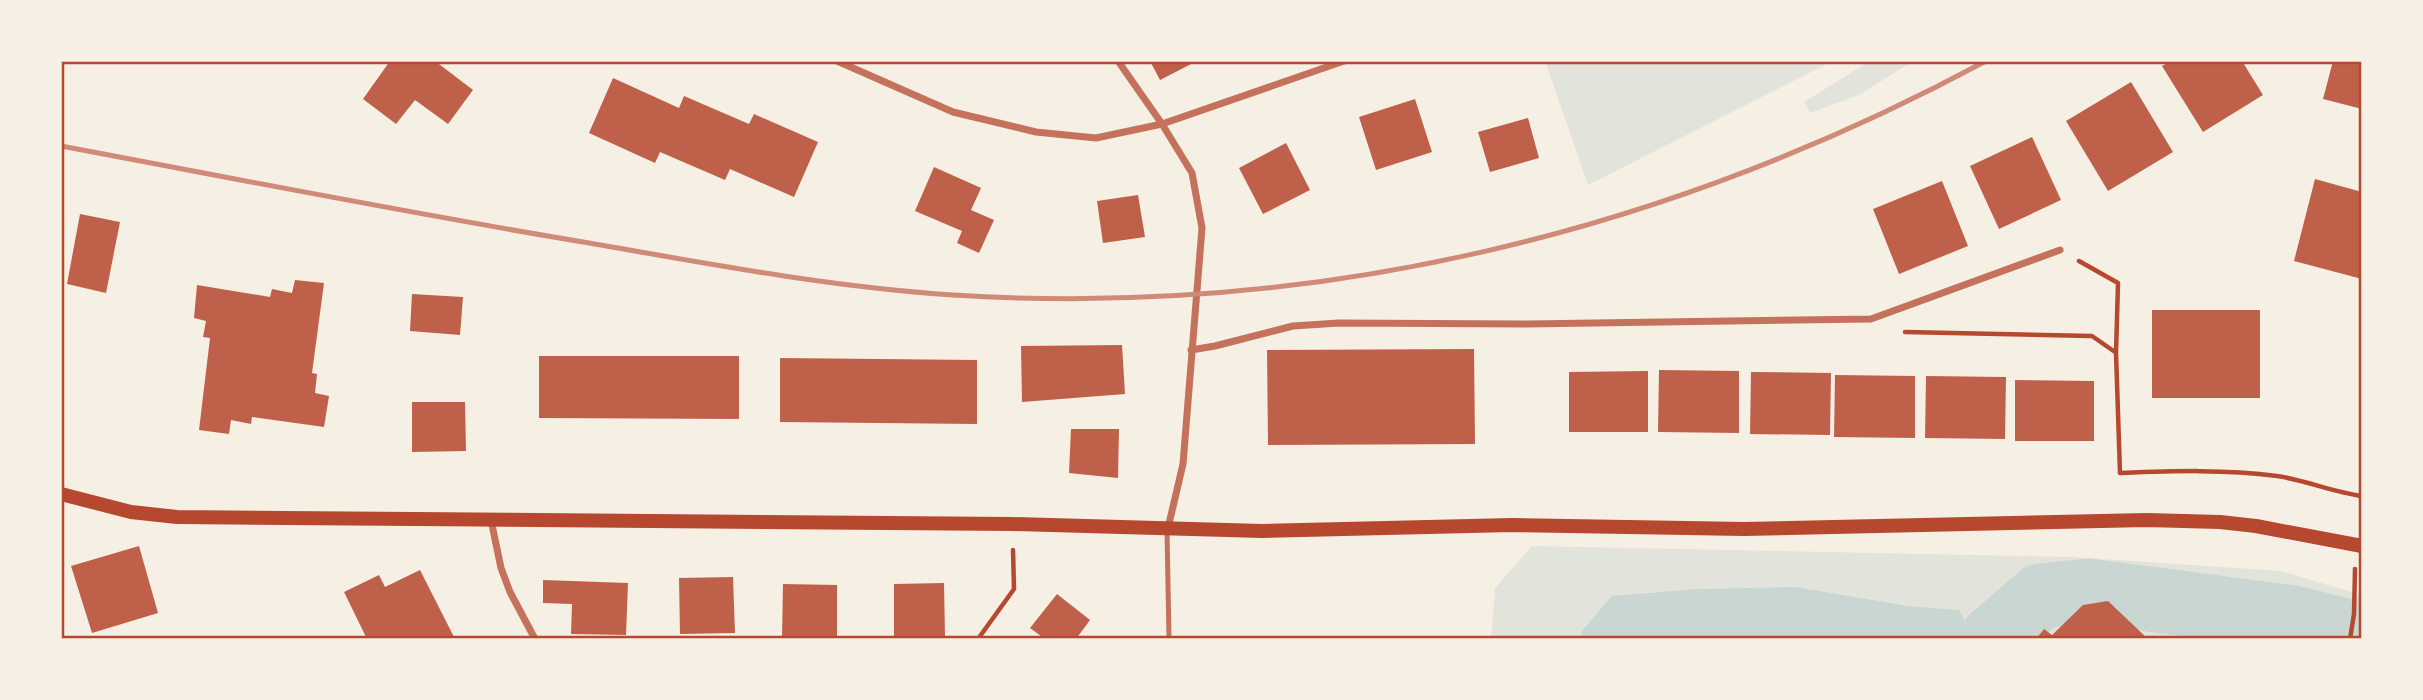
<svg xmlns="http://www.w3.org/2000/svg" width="2423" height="700" viewBox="0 0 2423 700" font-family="Karla,sans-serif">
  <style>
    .green { fill: #e2e4dc }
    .water { fill: #c9d6d2 }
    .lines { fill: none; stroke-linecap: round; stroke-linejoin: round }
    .river { stroke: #c9d6d2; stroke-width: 65 }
    .building { fill: #bf614a }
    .path { stroke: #b5482f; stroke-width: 4.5 }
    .service { stroke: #c5725c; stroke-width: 5 }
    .minor { stroke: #c5725c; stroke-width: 7 }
    .secondary { stroke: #b5482f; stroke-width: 14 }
    .rail { stroke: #cf8b77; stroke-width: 5 }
    .neatline { fill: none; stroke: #b5482f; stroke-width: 2.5 }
  </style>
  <rect width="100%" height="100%" fill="#f6efe4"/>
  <!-- green -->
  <path class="green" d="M1545 61H1833L1588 185Z
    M1870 61H1913L1859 95 1810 113 1804 102Z
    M1532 546 2073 557 2281 571 2362 595V639H2148L2108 601 2083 605 2052 635 2044 630 2036 639H2031L2022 632 2016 639H1975L1959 610 1909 606 1796 587 1694 589 1641 593 1582 631 1581 639H1491L1495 588Z"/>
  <!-- water -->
  <path class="water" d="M1796 587 1909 606 1959 610 1975 639H1581L1582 631 1612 596 1694 589Z"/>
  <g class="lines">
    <!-- river -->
    <path class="river" d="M1991 639 2041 596 2088 591 2293 618 2362 635"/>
  </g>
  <!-- building -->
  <path class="building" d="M390 61H435L473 90 448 124 415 100 396 124 363 99Z
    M1150 61H1197L1160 80Z
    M2171 61H2242L2263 95 2203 132 2162 66Z
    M2333 61H2362V109L2323 99Z
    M613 78 679 108 684 96 749 124 754 114 818 142 794 197 730 169 725 180 660 152 655 163 589 133Z
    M2131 82 2173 152 2108 191 2066 121Z
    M1415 99 1432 152 1376 170 1359 117Z
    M1528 118 1539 158 1490 172 1478 132Z
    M2032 137 2061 200 1999 229 1970 166Z
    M1286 143 1310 190 1263 214 1239 168Z
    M934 167 981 188 971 210 994 220 979 253 957 243 962 231 915 211Z
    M2315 179 2362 192V279L2294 261Z
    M1942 181 1968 246 1899 274 1873 209Z
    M1138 195 1145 237 1103 243 1097 201Z
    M80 214 120 222 106 293 67 284Z
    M295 280 324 283 312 373 317 374 315 393 329 396 324 427 252 417 251 424 231 420 229 434 199 430 210 338 203 337 206 321 194 318 197 285 270 297 272 289 292 293Z
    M412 294 463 297 460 335 410 331Z
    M2152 310H2260V398H2152Z
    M1122 345 1125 394 1022 402 1021 346Z
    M1474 349 1475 444 1268 445 1267 350Z
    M539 356H739V419L539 418Z
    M780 358 977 360V424L780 422Z
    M1659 370 1739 371V433L1658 432Z
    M1648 371V432H1569V372Z
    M1751 372 1831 373 1830 435 1750 434Z
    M1835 375 1915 376V438L1834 437Z
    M1926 376 2006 377 2005 439 1925 438Z
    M2015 380 2094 381V441H2015Z
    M412 402H465L466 451 412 452Z
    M1071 429H1119L1118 478 1069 473Z
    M139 546 158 613 92 633 71 566Z
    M420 570 455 639H367L344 592 379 575 385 587Z
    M733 577 735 633 680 634 679 578Z
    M543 580 628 583 626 635 571 634 572 604 543 603Z
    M944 583 945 638H894V584Z
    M783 584 837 585V638H782Z
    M1057 594 1090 620 1076 639H1045L1030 628Z
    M2108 601 2148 639H2036L2044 629 2052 635 2083 605Z"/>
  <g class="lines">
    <!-- path -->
    <path class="path" d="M2079 261 2118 283 2116 353 2120 473C2173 471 2225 469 2277 476 2305 480 2333 492 2362 496
      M1905 332 2092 336 2115 352
      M978 639 1014 589 1013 550
      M2350 639 2354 614 2355 569"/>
    <!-- service -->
    <path class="service" d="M1167 530 1169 639"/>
    <!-- minor -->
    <path class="minor" d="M837 61 953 112 1036 132 1096 138 1162 124 1344 61
      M1118 61 1162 124 1192 173 1202 228 1183 464 1168 528
      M1191 350 1215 346 1293 326 1339 323 1527 324 1871 319 2060 250
      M491 520 501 568 510 592 535 639"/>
    <!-- secondary -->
    <path class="secondary" d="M61 494 131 512 177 517 1012 524 1262 531 1512 525 1744 529 2147 520 2220 522 2256 526 2362 546"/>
    <!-- rail -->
    <path class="rail" d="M61 146C237 179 413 214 589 243 710 264 830 287 953 295 1317 318 1666 233 1986 61"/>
  </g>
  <!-- border -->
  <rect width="2423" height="700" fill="none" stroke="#f6efe4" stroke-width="126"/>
  <rect x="63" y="63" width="2297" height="574" class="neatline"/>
</svg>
